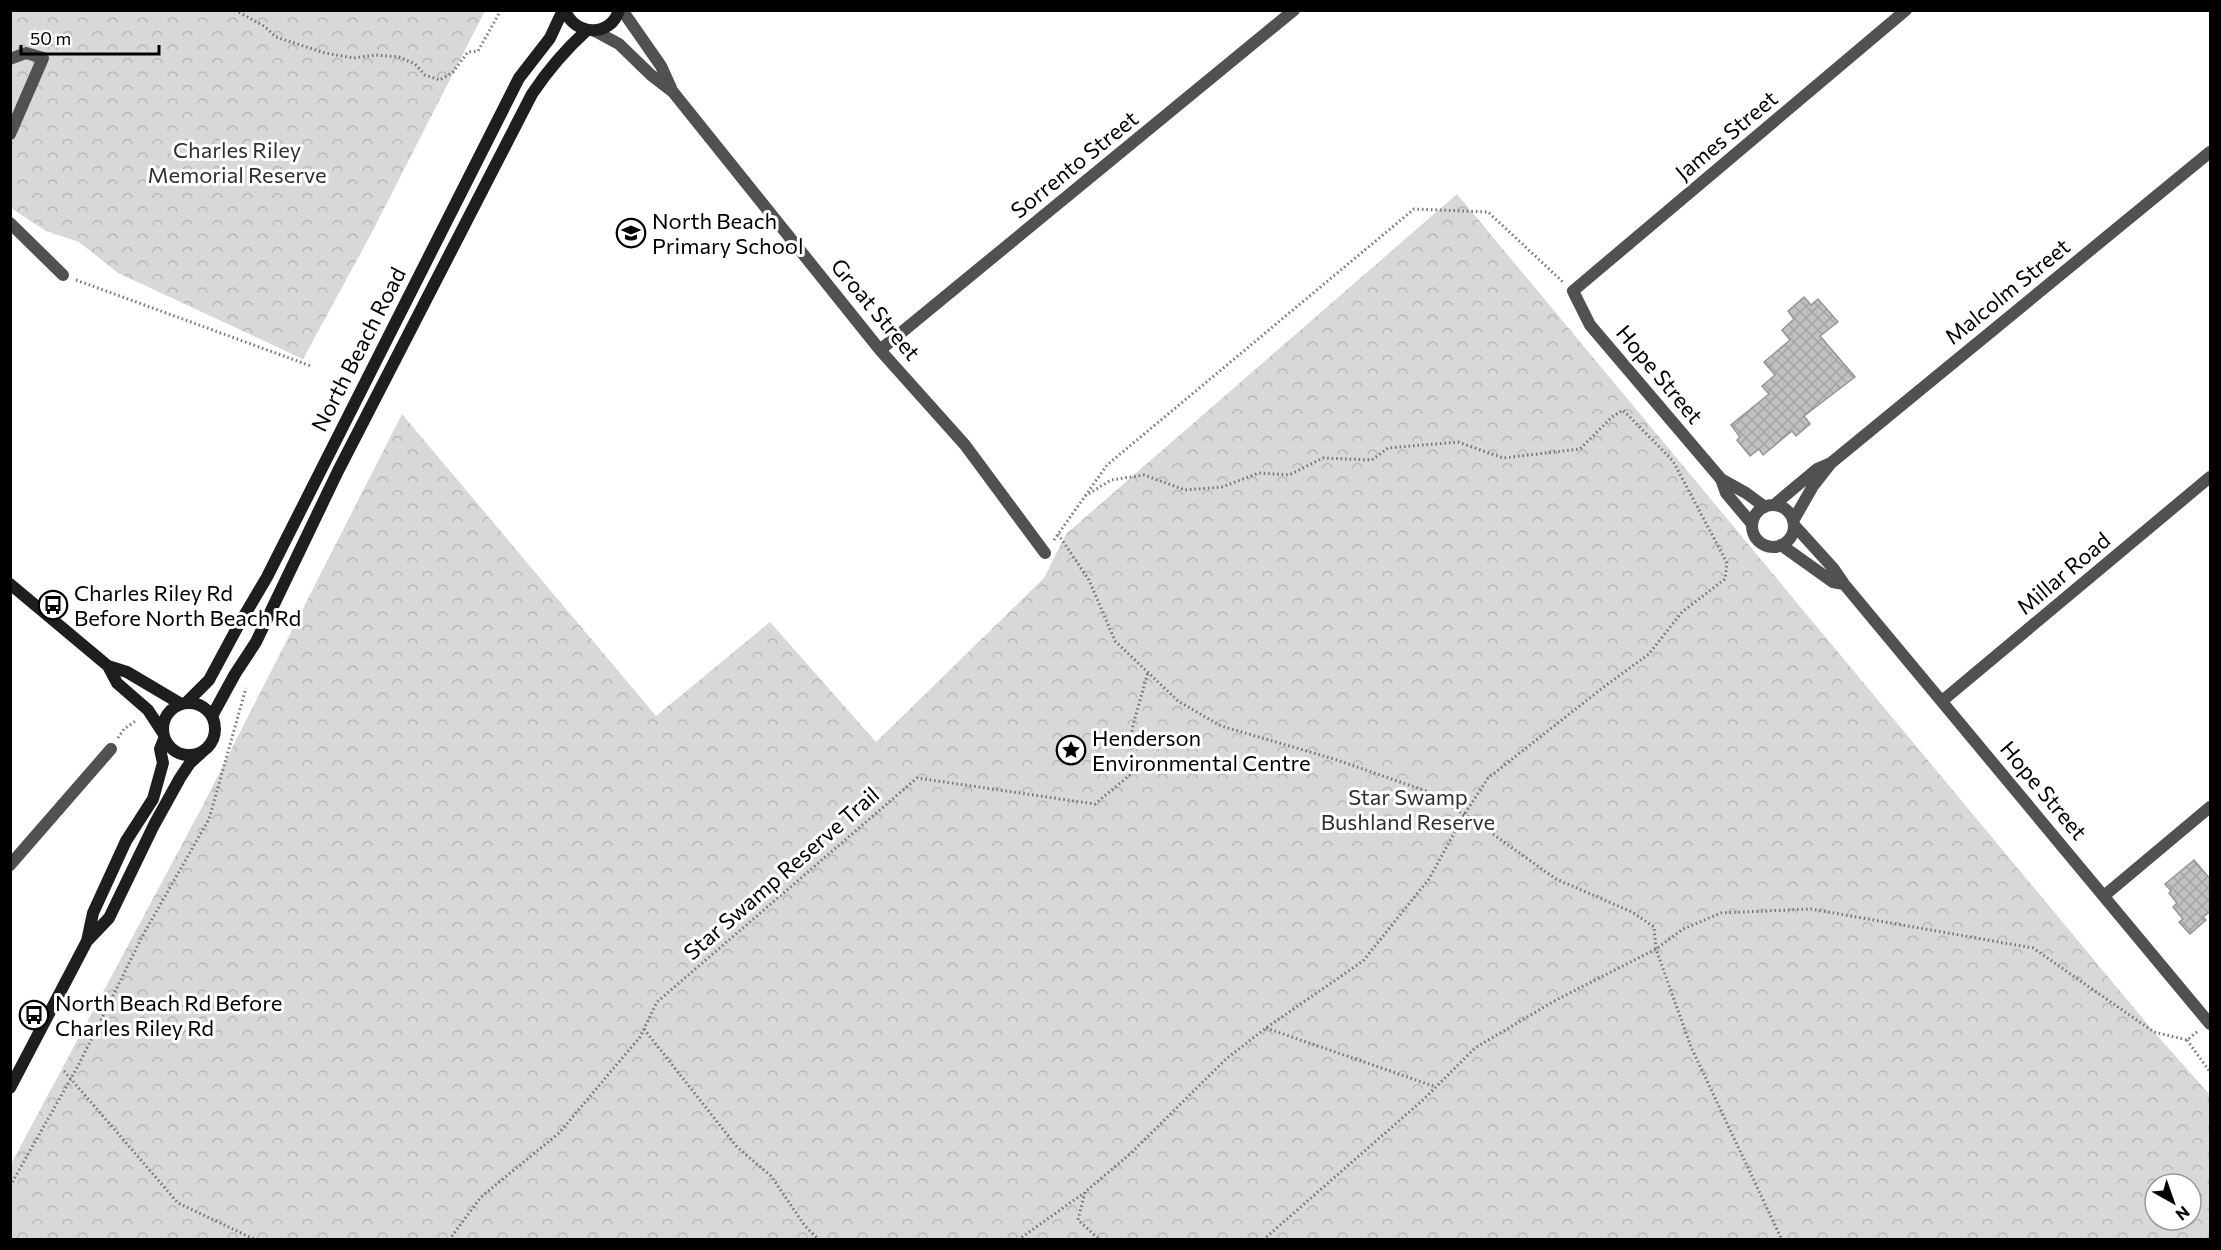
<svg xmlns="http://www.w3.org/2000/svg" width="2221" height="1250" viewBox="0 0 2221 1250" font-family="Commissioner,sans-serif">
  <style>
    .forest { fill: url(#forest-crowns); fill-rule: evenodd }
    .building { fill: url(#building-cross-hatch); stroke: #959595; stroke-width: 1.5 }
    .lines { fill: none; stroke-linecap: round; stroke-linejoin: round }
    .path { stroke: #737373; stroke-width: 3; stroke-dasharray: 1.5 3; stroke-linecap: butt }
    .street { stroke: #515151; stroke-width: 12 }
    .secondary { stroke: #1e1e1e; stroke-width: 12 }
    .labels { text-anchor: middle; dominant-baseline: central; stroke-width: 6; stroke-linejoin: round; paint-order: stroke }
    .street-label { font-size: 22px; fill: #000; stroke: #fff }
    .park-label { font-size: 22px; fill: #2f2f2f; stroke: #fff }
    .poi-label { font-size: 22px; fill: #000; stroke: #fff; text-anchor: start }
  </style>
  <defs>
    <pattern id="forest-crowns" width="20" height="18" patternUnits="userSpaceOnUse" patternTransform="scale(1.5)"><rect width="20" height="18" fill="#d8d8d8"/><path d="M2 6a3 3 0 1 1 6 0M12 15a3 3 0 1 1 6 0" fill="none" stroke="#b8b8b8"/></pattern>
    <pattern id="building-cross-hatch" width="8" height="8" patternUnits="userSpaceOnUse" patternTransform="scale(1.5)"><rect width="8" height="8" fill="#c0c0c0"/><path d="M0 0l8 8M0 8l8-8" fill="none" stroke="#a3a3a3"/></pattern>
  </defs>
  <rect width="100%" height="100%" fill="#fff"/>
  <!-- forest -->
  <path class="forest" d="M10 11H485L370 236 303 359 118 273 79 242 46 231 11 208Z
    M1457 194 2154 1032 2210 1095V1239H11V1164L201 809 402 414 656 716 770 622 876 742 1044 578 1066 534ZM2155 1184H2191V1220H2155Z"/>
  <!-- building -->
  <path class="building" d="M1804 297 1811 305 1818 299 1838 322 1820 336 1855 377 1804 416 1810 424 1796 436 1792 431 1763 455 1759 449 1750 456 1737 440 1740 437 1731 425 1769 394 1762 386 1775 375 1764 362 1790 340 1782 330 1794 319 1788 311Z
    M2194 860 2211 880V911L2203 917 2206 920 2190 934 2179 922 2183 919 2173 907 2177 903 2169 893 2171 891 2165 884Z"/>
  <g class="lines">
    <!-- path -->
    <path class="path" d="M235 10 264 26 276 37 300 45 325 53 354 58 375 55 399 57 415 64 425 75 440 80 453 72 468 52 478 51 501 10
      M76 280 311 366
      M1085 496 1111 480 1144 475 1185 490 1222 487 1259 473 1289 475 1323 458 1372 460 1388 448 1458 442 1503 458 1580 449 1612 417 1623 410 1673 461 1727 563 1725 579 1682 612 1649 654 1605 686 1488 778 1464 815 1429 879 1363 961 1266 1028 1226 1059 1130 1154 1085 1192 1078 1220 1100 1240
      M1058 534 1089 580 1115 641 1178 701 1221 726 1334 759 1429 792 1473 820 1556 879 1632 912 1654 927 1656 949 1691 1047 1782 1240
      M1054 540 1107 465 1414 209 1488 212 1563 282
      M118 738 124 729 137 720
      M1266 1028 1436 1087
      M644 1029 737 1147 771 1176 805 1226 819 1240
      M2187 1040 2210 1072
      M64 1071 178 1203 256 1240
      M10 1186 78 1066 143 935 209 819 246 688
      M449 1240 481 1197 559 1133 640 1037 657 1002 917 778 1095 804 1131 774 1132 729 1148 672
      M1018 1240 1084 1193
      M1263 1240 1424 1099 1475 1048 1556 1000 1656 949 1683 929 1721 913 1811 909 2033 948 2154 1032 2187 1040 2198 1031"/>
    <!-- street -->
    <path class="street" d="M622 10 661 66 671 88
      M595 31 619 44 651 75 673 92 880 350 965 445 1045 553
      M10 59 26 53 43 58 10 134
      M10 223 63 275
      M880 350 1294 10
      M1721 479 1726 493 1752 524
      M1774 505 1817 469 1831 463
      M1752 526a21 21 0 1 1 42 0a21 21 0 1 1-42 0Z
      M1765 507 1746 493 1721 479 1590 325 1573 291 1906 10
      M1793 521 1813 486 1831 463 2210 152
      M1794 525 1833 568 1844 584 2210 1024
      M1781 545 1833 582 1844 584
      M1942 701 2210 477
      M10 865 111 749
      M2105 895 2210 807"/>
    <!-- secondary -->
    <path class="secondary" d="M565 10C574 36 611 38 619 10
      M10 584 108 666 127 672 181 704
      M108 666 117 683 148 710 163 733
      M163 729a26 26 0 1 1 52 0a26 26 0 1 1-52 0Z
      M186 703 209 680 237 628 267 577 519 78 550 38 563 10
      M212 716 235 674 256 642 338 471 532 94C548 70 565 50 586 31
      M88 940 109 918 154 825 180 778 190 763 201 753
      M10 1088 87 941 93 913 126 841 153 799 163 763 160 749 164 739"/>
  </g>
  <!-- icons -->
  <defs>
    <g id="school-ring" transform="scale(1.5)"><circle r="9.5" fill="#fff" stroke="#000" stroke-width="1.5"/><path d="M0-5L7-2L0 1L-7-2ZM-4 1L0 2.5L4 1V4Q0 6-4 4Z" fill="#000"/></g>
    <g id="bus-ring" transform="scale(1.5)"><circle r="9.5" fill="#fff" stroke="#000" stroke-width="1.5"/><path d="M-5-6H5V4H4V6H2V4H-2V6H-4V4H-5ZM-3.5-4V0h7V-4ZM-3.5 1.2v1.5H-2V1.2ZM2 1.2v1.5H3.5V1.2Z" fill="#000"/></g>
    <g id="sight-ring" transform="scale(1.5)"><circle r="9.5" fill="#fff" stroke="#000" stroke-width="1.5"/><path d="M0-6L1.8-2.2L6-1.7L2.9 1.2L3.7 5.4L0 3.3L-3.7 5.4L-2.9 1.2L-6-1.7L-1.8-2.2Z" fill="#000"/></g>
  </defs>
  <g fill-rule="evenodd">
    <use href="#school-ring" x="631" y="233"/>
    <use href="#bus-ring" x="53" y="605"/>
    <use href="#sight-ring" x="1071" y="750"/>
    <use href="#bus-ring" x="34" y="1015"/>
  </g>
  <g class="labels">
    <!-- street labels -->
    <g class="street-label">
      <text transform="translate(1726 135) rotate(-40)">James Street</text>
      <text transform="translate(1074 164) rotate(-39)">Sorrento Street</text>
      <text transform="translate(2007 291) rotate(-39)">Malcolm Street</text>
      <text transform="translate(876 309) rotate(50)">Groat Street</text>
      <text transform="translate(358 349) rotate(-63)">North Beach Road</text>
      <text transform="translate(1660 374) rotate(50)">Hope Street</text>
      <text transform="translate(2063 573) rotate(-40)">Millar Road</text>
      <text transform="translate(2044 790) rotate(50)">Hope Street</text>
      <text transform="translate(781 873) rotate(-41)">Star Swamp Reserve Trail</text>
    </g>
    <!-- park labels -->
    <g class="park-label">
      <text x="237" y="149">Charles Riley<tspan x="237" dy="25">Memorial Reserve</tspan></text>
      <text x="1408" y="796">Star Swamp<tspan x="1408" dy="25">Bushland Reserve</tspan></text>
    </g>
    <!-- poi labels -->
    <g class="poi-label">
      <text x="652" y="220">North Beach<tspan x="652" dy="25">Primary School</tspan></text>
      <text x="74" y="592">Charles Riley Rd<tspan x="74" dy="25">Before North Beach Rd</tspan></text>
      <text x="1092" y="737">Henderson<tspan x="1092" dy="25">Environmental Centre</tspan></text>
      <text x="55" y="1002">North Beach Rd Before<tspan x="55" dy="25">Charles Riley Rd</tspan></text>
    </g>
  </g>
  <!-- border -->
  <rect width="2221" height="1250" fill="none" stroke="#000000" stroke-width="24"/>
  <!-- north arrow -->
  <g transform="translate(2173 1202) rotate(140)"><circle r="28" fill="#ffffff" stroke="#999999" stroke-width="1.5"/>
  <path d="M0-4.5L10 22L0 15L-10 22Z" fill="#000000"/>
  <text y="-9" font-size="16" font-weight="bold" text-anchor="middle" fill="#000000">N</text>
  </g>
  <!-- scale -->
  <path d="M21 45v9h138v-9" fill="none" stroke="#000000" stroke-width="3"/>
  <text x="30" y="45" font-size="18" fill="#000000" stroke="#ffffff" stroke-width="4.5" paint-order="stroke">50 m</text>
</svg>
